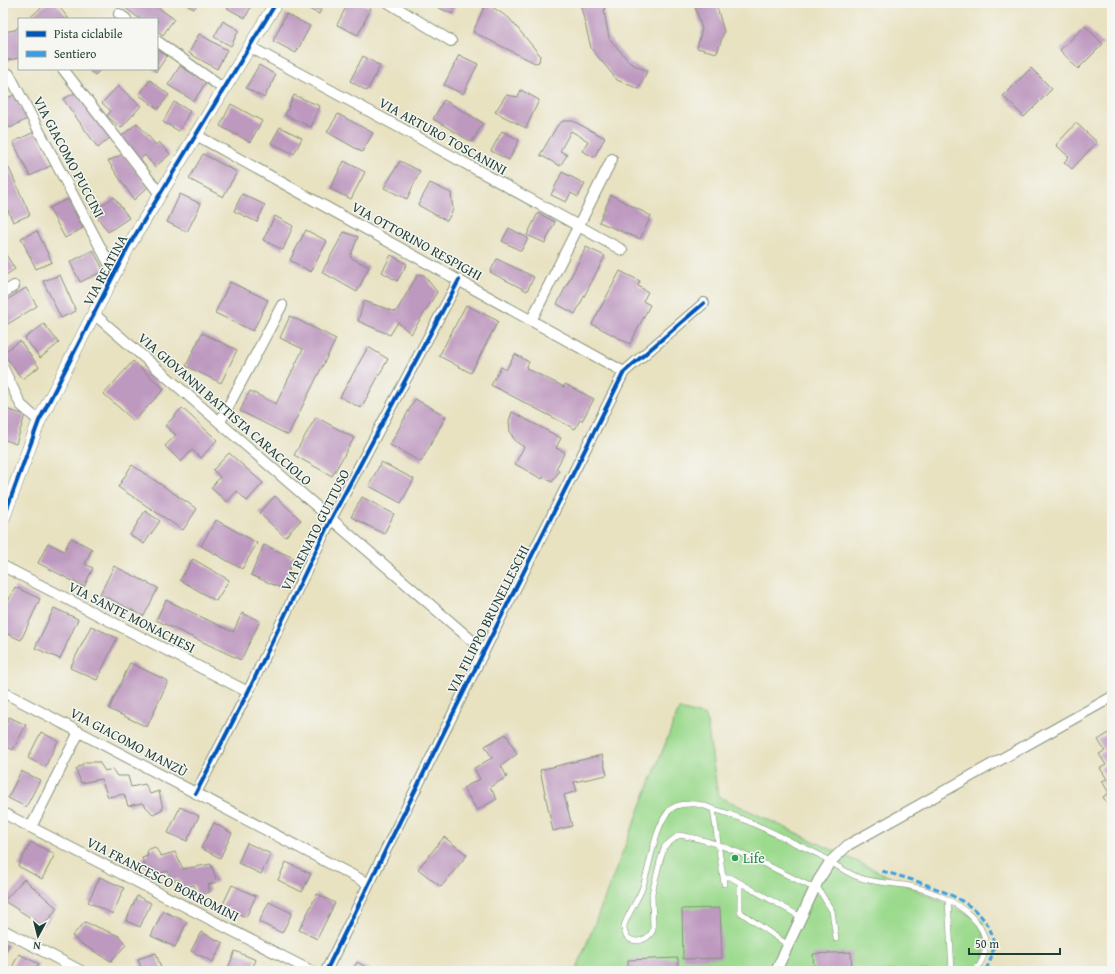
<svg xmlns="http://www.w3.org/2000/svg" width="1115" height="974" viewBox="0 0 1115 974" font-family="'Gentium Book Plus',serif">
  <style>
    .green { fill: #9cda8e; stroke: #5e8c61 }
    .building { fill: #bd98bf }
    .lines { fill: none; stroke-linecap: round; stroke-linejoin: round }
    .service-casing { stroke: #84907a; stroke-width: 6 }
    .minor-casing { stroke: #84907a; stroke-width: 12 }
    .tertiary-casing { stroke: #84907a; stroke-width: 14 }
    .service { stroke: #fff; stroke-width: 5 }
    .minor { stroke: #fff; stroke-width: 10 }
    .tertiary { stroke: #fff; stroke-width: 13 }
    .quiet { stroke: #3c9ee2; stroke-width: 3; stroke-dasharray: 6 3; stroke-linecap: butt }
    .cycleway-casing { stroke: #f6f6f2; stroke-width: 6 }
    .cycleway { stroke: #0057b8; stroke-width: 4 }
    .leisure-dot { fill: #2e9e5b; stroke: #f6f6f2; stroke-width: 1.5 }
    .labels { text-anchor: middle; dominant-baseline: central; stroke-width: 3; stroke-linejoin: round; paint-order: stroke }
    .street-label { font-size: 14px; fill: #1f3d34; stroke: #f6f6f2 }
    .leisure-label { font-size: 14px; fill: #27864d; stroke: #f6f6f2; text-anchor: start }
  </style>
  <rect width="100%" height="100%" fill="#f6f6f2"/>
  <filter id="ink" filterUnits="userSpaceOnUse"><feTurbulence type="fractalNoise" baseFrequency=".025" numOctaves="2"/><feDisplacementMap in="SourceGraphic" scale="8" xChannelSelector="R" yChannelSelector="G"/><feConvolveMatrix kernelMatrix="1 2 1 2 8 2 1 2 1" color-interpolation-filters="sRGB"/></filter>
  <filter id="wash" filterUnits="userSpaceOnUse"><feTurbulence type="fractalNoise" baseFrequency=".012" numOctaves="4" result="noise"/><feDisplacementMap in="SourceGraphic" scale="16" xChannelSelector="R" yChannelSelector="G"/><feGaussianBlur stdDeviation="0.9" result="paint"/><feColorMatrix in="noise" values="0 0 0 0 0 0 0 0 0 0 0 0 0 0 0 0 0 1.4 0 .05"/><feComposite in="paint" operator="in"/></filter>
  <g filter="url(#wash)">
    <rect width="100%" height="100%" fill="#e8e2c1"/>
    <!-- green -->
    <path class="green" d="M679 709 706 716 718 796 983 921 985 960 978 971H576Z"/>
    <g id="blocks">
      <!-- building -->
      <path class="building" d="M47 3H56L69 19H28Z
        M127 3H148L156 6 174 19 163 35 157 31V19H140L124 7Z
        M183 3H198L194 9Z
        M230 3H253L245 18 227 8Z
        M296 3H324L319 14Z
        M348 3H361L371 8 358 35 337 25Z
        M434 3H457L452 14 433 5Z
        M486 3 509 18 540 55 539 62 535 63 473 32Z
        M582 3H606L604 11 609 38 630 63 647 71 639 89 617 80 591 48 581 7Z
        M694 3H716L724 32 717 53 697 48 702 29Z
        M286 14 310 26 296 53 273 41Z
        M223 21 239 30 231 46 214 37Z
        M19 26V58L3 61V32L15 30Z
        M1085 26 1103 44 1078 69 1060 50Z
        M199 34 227 50 217 69 189 53Z
        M157 49 167 56 156 72 153 69H157Z
        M459 55 478 64 463 94 444 85Z
        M363 56 380 66 367 91 350 81Z
        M259 65 276 75 264 98 246 88Z
        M180 66 206 82 194 101 168 85Z
        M1031 68 1052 89 1024 117 1003 96Z
        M88 69H101L95 75Z
        M150 80 169 95 158 109 139 95Z
        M118 86 141 106 121 128 107 116 111 111 102 103Z
        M521 90 539 100 526 128 495 112 506 95 518 97Z
        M75 93 111 137 98 148 63 99Z
        M14 95 27 119 10 128 3 115V100Z
        M294 95 320 106 311 127 285 115Z
        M444 100 483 123 472 142 433 119Z
        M174 102 190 111 179 131 163 122Z
        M231 104 262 121 250 142 220 126Z
        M338 114 373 133 362 152 327 132Z
        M563 121H573L605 138 594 157 582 151 588 141 571 131 560 151 567 155 560 166 540 155 557 126Z
        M137 123 156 145 159 142 170 154 155 167 145 155 138 161 119 138Z
        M1076 123 1097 142 1072 169 1064 162 1069 157 1056 145Z
        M280 127 302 138 294 154 271 143Z
        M36 131 52 165 30 176 13 142Z
        M502 131 519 140 509 160 491 151Z
        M123 154 148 187 134 200 108 161Z
        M203 154 237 172 223 197 189 179Z
        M344 161 365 172 351 199 330 189Z
        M400 161 420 171 407 199 384 188Z
        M9 168 30 215 13 222 3 199V171Z
        M562 172 585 184 578 197 571 193 566 202 551 195Z
        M430 183 451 193 453 210 447 221 418 205Z
        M180 194 201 204 187 232 167 222Z
        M242 194 265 205 257 222 234 211Z
        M611 195 651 216 640 239 599 222Z
        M114 197 129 218 108 232 93 211Z
        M68 199 83 228 65 238 49 208Z
        M538 213 555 222 545 243 527 235Z
        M275 216 293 226 283 250 263 240Z
        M509 228 528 238 521 251 502 241Z
        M306 230 327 241 311 272 290 260Z
        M37 231 52 262 36 269 21 238Z
        M344 232 358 237 350 257 369 267 357 292 322 272Z
        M586 247 605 256 575 314 557 304Z
        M3 250 15 269 3 277Z
        M93 250 104 271 80 282 70 262Z
        M391 255 407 264 397 281 382 272Z
        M497 259 534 277 527 291 490 272Z
        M620 271 640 281 638 286 648 292 643 301 650 305 630 344 592 324Z
        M418 274 424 275 437 292 411 334 398 322 390 335 358 321 364 301 396 312Z
        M60 275 76 311 61 318 43 281Z
        M230 282 268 300 253 331 215 313Z
        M26 288 37 306 3 327V302Z
        M466 305 498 321 471 373 439 356Z
        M290 316 336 339 288 435 240 411 250 391 276 404 303 349 280 338Z
        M44 324 59 343 40 358 25 338Z
        M202 333 237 350 221 383 186 366Z
        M20 341 39 367 22 379 3 353Z
        M368 347 388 359 361 408 340 397Z
        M515 354 529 362 526 368 564 387 565 384 594 399 582 421 580 420 575 429 491 385 501 367 506 370Z
        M133 361 164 389 134 421 104 394Z
        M415 399 446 416 421 462 390 445Z
        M3 408 25 415 16 444 3 439Z
        M182 408 217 440 201 458 192 450 181 462 165 446 176 435 165 426Z
        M512 412 561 438 556 448 565 452 556 469 559 471 552 482 543 477 542 479 515 464 524 447 515 441 510 432 509 421Z
        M316 417 354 438 332 476 294 455Z
        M229 453 263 483 247 501 237 491 227 502 211 488 220 477 213 470Z
        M381 462 414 479 401 503 369 486Z
        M132 465 197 509 183 530 118 487Z
        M275 496 301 520 285 537 259 513Z
        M362 497 394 514 384 534 351 517Z
        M145 511 160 521 144 544 130 535Z
        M216 520 257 543 242 569 201 546Z
        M71 538 92 549 85 564 93 568 84 587 38 563 48 543 64 551Z
        M264 545 294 558 281 588 251 575Z
        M193 559 229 580 216 601 180 580Z
        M114 566 158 588 144 616 100 594Z
        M15 587 40 599 21 640 3 632V612Z
        M166 600 233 632 242 613 260 621 241 660 156 620Z
        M54 608 78 619 60 659 35 648Z
        M91 626 117 638 97 680 70 668Z
        M130 663 168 681 147 727 109 709Z
        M9 717 26 725 13 750 3 745V729Z
        M1112 731V812L1103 797 1109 793 1102 781 1107 779 1100 768 1106 765 1099 754 1105 751 1098 740Z
        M41 732 58 741 45 767 28 758Z
        M506 734 517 754 501 766 507 777 490 787 497 799 477 810 463 788 480 779 474 768 492 758 485 746Z
        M602 755 607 775 574 782 577 791 564 795 572 826 553 831 540 770Z
        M85 762H99L105 771 112 769 117 776H128L131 787 145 784 150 794 159 791 163 809 153 814 142 803 128 806 124 794 108 797 101 779 81 783 76 769Z
        M21 771 40 780 26 807 8 798Z
        M180 807 199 816 187 841 168 833Z
        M214 823 232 833 220 858 201 848Z
        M444 837 467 855 441 887 418 869Z
        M31 842 55 854 42 879 18 866Z
        M247 843 271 854 261 874 238 863Z
        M155 847 161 856 175 852 183 869 211 864 217 882 208 885 210 892 198 896 194 885 183 887 179 879 171 881 168 871 154 875 153 868 146 869 142 858 148 856 147 850Z
        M286 862 311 874 302 892 278 880Z
        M100 877 124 888 113 914 88 902Z
        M24 879 57 908 44 926 4 901Z
        M232 885 256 896 246 917 222 906Z
        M317 894 335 903 317 939 299 930Z
        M137 896 151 903 140 927 126 921Z
        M269 902 292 913 282 933 259 922Z
        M720 908 722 958 683 959 682 909Z
        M163 911 187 922 175 947 151 936Z
        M85 922 119 936 126 945 111 961 80 943 72 936Z
        M201 932 223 943 213 962 191 951Z
        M3 942 9 945 3 957Z
        M235 951 256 960 251 971H227Z
        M851 952 852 971H814L813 954Z
        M156 953 162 971H142L138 959Z
        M19 954 39 964 35 971H10Z
        M678 958V971H628V960Z
        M357 962 373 971H352Z"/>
    </g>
  </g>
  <g filter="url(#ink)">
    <use href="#blocks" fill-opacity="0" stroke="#84907a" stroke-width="1"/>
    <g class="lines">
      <!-- service casing -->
      <g class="service-casing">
        <path id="service" d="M713 809 724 884
          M723 877H730L801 917
          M740 883V912L788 945
          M816 885 832 911 836 939
          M814 888C771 868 727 842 679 835L665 846 660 861 652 893 653 930C646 945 624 945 624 927 624 920 639 898 642 889 650 867 654 829 668 812 673 805 682 804 689 804 698 803 705 806 713 809 739 816 763 828 788 840 800 846 813 851 823 857 834 864 844 871 855 876 873 884 895 882 914 887 950 895 1010 929 975 971
          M948 900 952 971"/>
      </g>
      <!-- minor casing -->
      <g class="minor-casing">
        <path id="minor" d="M389 3 451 41
          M119 14 126 19
          M157 41 224 89
          M250 47 421 139 622 250
          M63 69 160 194
          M9 74 115 275
          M196 135 624 372
          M3 293 14 286
          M94 314 484 651
          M531 321 612 159
          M3 368 21 405 39 421
          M220 422 282 305
          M3 566 248 692
          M3 692 369 884
          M196 793 248 692 331 519 459 280
          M3 813 311 971
          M31 827 79 732
          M3 930 81 971
          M326 971 484 651 624 372 704 303
          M776 971 818 881 830 862 848 845 1112 697"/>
      </g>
      <!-- tertiary casing -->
      <g class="tertiary-casing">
        <path id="tertiary" d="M3 519 39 421 128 247 276 3"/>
      </g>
      <!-- service -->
      <use href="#service" class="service"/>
      <!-- minor -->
      <use href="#minor" class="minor"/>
      <!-- tertiary -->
      <use href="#tertiary" class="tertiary"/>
      <!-- quiet -->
      <path class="quiet" d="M882 871C924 883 1022 908 985 971"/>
      <!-- cycleway casing -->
      <g class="cycleway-casing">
        <path id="cycleway" d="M3 519 39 421 128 247 276 3
          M196 793 248 692 331 519 459 280
          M326 971 484 651 624 372 704 303"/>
      </g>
      <!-- cycleway -->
      <use href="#cycleway" class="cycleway"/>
    </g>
  </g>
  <!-- markers -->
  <circle class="leisure-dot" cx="735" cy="858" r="4"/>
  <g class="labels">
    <!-- street labels -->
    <g class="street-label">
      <text transform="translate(443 136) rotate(29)">VIA ARTURO TOSCANINI</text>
      <text transform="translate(69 157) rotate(62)">VIA GIACOMO PUCCINI</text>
      <text transform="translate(417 241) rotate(29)">VIA OTTORINO RESPIGHI</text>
      <text transform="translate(105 270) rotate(-62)">VIA REATINA</text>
      <text transform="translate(225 409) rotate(41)">VIA GIOVANNI BATTISTA CARACCIOLO</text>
      <text transform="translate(315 530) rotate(-63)">VIA RENATO GUTTUSO</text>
      <text transform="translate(132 617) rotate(27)">VIA SANTE MONACHESI</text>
      <text transform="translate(488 619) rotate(-63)">VIA FILIPPO BRUNELLESCHI</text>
      <text transform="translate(129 742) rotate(28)">VIA GIACOMO MANZÙ</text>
      <text transform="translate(163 879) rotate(27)">VIA FRANCESCO BORROMINI</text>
    </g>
    <!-- leisure labels -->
    <g class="leisure-label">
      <text x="743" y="858">Life</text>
    </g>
  </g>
  <!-- margin -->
  <rect width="1115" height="974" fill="none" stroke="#f6f6f2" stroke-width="16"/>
  <!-- legend -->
  <rect x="18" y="18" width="140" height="52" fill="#f6f6f2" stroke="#a0aca6"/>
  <rect x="26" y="31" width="20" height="6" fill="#0057b8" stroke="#a0aca6"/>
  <text x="54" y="38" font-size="12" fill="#1f3d34">Pista ciclabile</text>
  <rect x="26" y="51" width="20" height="6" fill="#3c9ee2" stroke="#a0aca6"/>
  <text x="54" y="58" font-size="12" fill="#1f3d34">Sentiero</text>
  <!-- north arrow -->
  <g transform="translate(38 936) rotate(187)" stroke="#f6f6f2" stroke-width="3" paint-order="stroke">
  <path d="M0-3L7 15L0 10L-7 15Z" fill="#1f3d34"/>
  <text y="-6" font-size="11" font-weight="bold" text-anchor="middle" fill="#1f3d34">N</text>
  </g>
  <!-- scale -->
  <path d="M969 948v6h91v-6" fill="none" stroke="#1f3d34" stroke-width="2"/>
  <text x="975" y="948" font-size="12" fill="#1f3d34" stroke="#f6f6f2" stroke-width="3" paint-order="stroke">50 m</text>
</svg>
